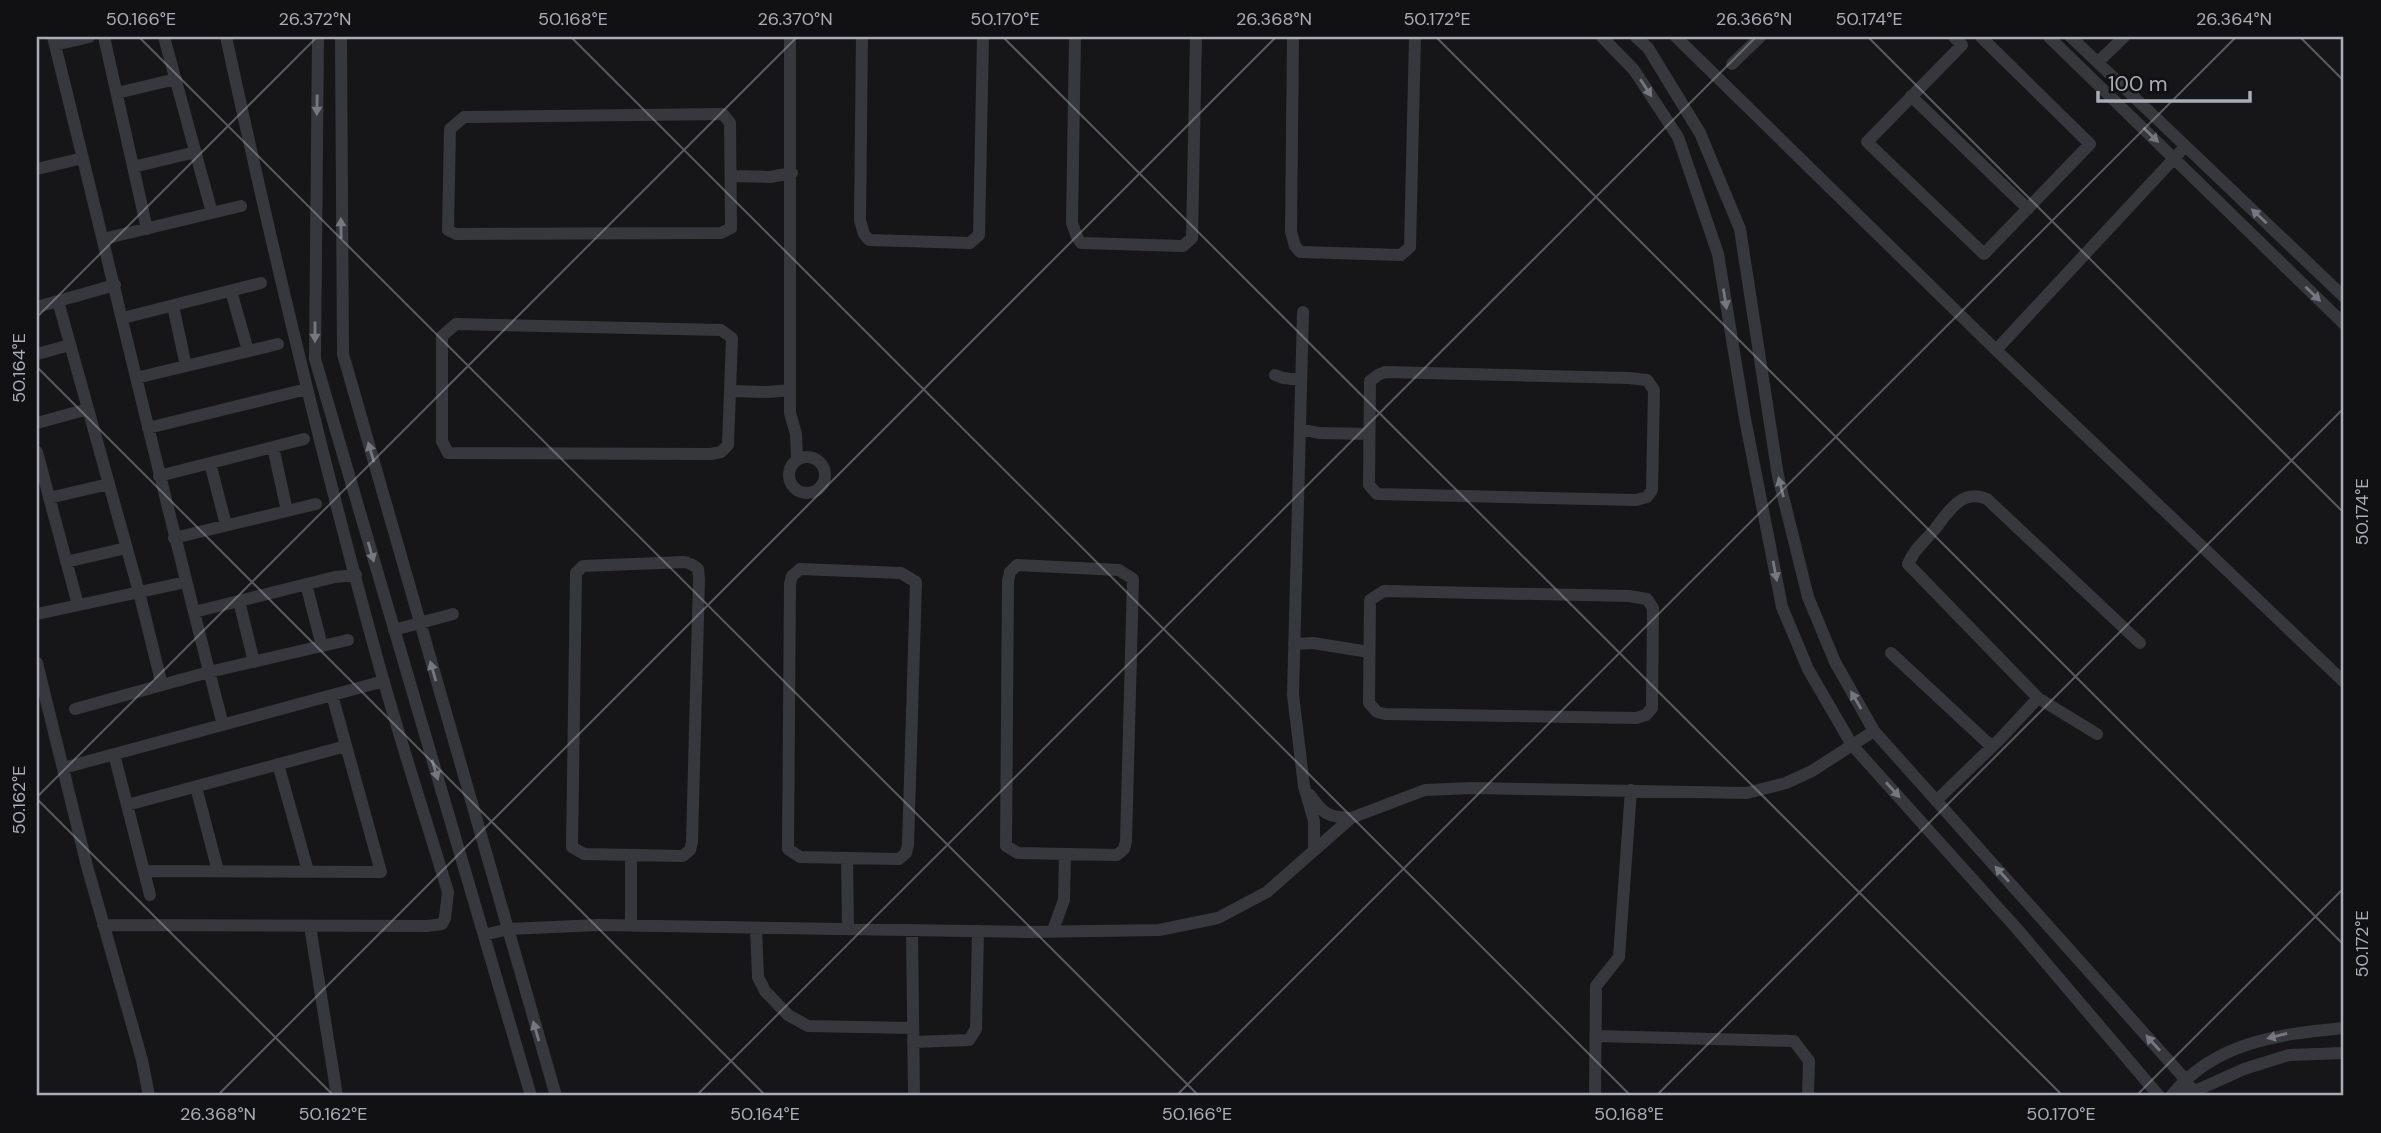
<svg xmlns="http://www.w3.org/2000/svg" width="2381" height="1133" viewBox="0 0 2381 1133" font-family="'DM Sans',sans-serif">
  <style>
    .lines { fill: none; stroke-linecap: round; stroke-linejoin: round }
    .minor { stroke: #37383d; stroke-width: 12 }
    .oneway { fill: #757881 }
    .ticks { fill: none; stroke: #a8adb8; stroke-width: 2; stroke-opacity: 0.45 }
    .neatline { fill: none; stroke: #a8adb8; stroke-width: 2.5 }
    .ticks-label { font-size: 18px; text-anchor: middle; fill: #a8adb8 }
  </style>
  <rect width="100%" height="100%" fill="#161618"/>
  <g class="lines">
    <!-- minor -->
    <path class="minor" d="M53 37C110 266 163 496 223 725
      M104 37 147 229
      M164 37 212 213
      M318 37 315 359 531 1096
      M341 37 343 354 556 1096
      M790 37V413L796 434 797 460
      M862 37 860 220 864 234 869 240 970 243 979 235 983 37
      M1075 37 1072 223 1077 237 1081 243 1183 246 1192 238 1196 37
      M1293 37 1291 232 1295 246 1300 252 1401 255 1410 247 1415 37
      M1602 37 1634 70 1678 137 1718 254 1745 419 1782 607 1808 669 1852 745 2018 930 2159 1096
      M1636 37 1648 48 1700 133 1740 229 1778 476 1808 597 1835 662 1874 731 2185 1079 2196 1096
      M1676 37 1996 350 2344 682
      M1954 37 1962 45 1867 142 1984 254 2090 144 1981 37
      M2049 37 2344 324
      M2071 37 2344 297
      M55 45 89 37
      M2098 62 2124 37
      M1732 64 1760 37
      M117 93 176 79
      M1911 96 2028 209
      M723 114 730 123 731 228 721 233 456 234 448 230 450 129 464 117Z
      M133 167 196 152
      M37 169 83 158
      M731 176 770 177 792 173
      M103 239 241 206
      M231 291 248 351
      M58 301 139 592 162 685
      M173 306 186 366
      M37 307 115 285
      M1303 312 1293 695 1304 786 1314 821V850
      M123 318 261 283
      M456 324 721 330 732 338 728 445 721 452 711 454 448 453 442 441V336Z
      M1996 350 2180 152
      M37 354 70 345
      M1385 372 1629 378 1647 380 1654 390 1652 490 1647 497 1636 500 1377 494 1369 485 1370 381 1378 375Z
      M1275 375 1283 378 1301 380
      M136 378 278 344
      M731 391 768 392 790 390
      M37 423 88 409
      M148 428 307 389
      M1300 429 1319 433 1369 434
      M273 447 304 439
      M37 452 78 605
      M789 475a18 18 0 1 1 36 0a18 18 0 1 1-36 0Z
      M210 463 226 525
      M159 476 273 447 287 511 174 538
      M49 498 109 484
      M287 511 316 504
      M66 562 126 548
      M685 562 693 565 698 569 699 579 692 842 690 850 683 856 584 854 572 847 576 573 583 566Z
      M1017 565 1119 570 1133 579 1126 841 1124 849 1117 855 1018 853 1006 846 1008 581 1010 572Z
      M800 569 901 573 916 582 908 845 906 853 899 859 800 857 788 849 790 584 792 576Z
      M306 584 322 646
      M1384 591 1629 596 1647 599 1653 608 1652 708 1646 715 1636 718 1385 714 1377 712 1369 703 1370 600Z
      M194 612 239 601
      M37 614 186 582
      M394 630 453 614
      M1294 644 1313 643 1369 652
      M1891 653 1991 746
      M254 662 239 601 335 577 356 575
      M37 663 87 866 142 1060 149 1096
      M75 709 209 672 348 640
      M2097 734 2038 698 1908 564C1914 549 1925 541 1935 529 1948 512 1962 488 1987 499L2140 643
      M114 754 150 895
      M278 764 308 871
      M63 768 384 681
      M196 787 218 871
      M1310 795C1323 814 1328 817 1351 818
      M1936 801 2000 739 2038 698
      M127 805 346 746
      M631 855V926
      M847 858 848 929
      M144 871 381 872 332 695
      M103 925 427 926 442 924 445 918 448 892C424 813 398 734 376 654 320 450 271 244 226 37
      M310 926 337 1096
      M756 928 758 977 765 991 788 1015 808 1026 913 1028
      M912 930 914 1096
      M1053 930 1064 900 1065 854
      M484 935 508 929 598 925 1028 932 1159 930 1218 918 1267 892 1351 818 1425 790 1472 788 1747 793 1786 783 1812 771 1874 731
      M1596 1036 1794 1041 1809 1061 1808 1096
      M913 1042 969 1040 976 1029 978 931
      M1595 1096 1596 986 1619 957 1631 790
      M2171 1096C2214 1042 2279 1034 2344 1028
      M2184 1096 2244 1069 2289 1055 2344 1053"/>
  </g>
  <!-- one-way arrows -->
  <defs><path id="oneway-solid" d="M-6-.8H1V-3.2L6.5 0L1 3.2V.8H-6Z" transform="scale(1.75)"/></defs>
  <g class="oneway">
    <use href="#oneway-solid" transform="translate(1646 88) rotate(57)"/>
    <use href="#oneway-solid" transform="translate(317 105) rotate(91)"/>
    <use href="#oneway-solid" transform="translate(2151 135) rotate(44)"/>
    <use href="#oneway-solid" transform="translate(2259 216) rotate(-137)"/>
    <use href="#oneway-solid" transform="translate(341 228) rotate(-91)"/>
    <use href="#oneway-solid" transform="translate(2313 294) rotate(44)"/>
    <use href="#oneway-solid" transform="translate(1725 299) rotate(81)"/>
    <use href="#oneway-solid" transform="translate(315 332) rotate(90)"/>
    <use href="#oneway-solid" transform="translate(371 452) rotate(-106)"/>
    <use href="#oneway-solid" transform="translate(1781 487) rotate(-104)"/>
    <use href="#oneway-solid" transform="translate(371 552) rotate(74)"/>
    <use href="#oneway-solid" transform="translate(1775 571) rotate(79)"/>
    <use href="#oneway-solid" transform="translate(433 671) rotate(-106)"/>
    <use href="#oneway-solid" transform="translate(1856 700) rotate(-120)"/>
    <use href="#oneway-solid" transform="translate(435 770) rotate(73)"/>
    <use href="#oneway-solid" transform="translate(1893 790) rotate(48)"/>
    <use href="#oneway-solid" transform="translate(2002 874) rotate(-132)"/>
    <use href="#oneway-solid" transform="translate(536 1031) rotate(-106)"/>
    <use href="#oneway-solid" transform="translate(2277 1036) rotate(166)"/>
    <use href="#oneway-solid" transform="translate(2153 1043) rotate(-132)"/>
  </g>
  <!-- ticks -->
  <path class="ticks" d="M139 37 1199 1096M571 37 1631 1096M1003 37 2063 1096M1436 37 2344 945M1868 37 2344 513M2300 37 2344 81M37 317 317 37M37 367 766 1096M37 797 797 37M37 799 334 1096M217 1096 1276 37M696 1096 1756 37M1176 1096 2236 37M1656 1096 2344 408M2136 1096 2344 888"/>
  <!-- border -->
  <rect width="2381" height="1133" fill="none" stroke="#111113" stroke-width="77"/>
  <!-- scale -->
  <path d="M2098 91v10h152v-10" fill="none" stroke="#a8adb8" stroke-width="3.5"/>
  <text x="2108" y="91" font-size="21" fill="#a8adb8" stroke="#111113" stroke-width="5" paint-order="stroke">100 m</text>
  <rect x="38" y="38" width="2304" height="1056" class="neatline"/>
  <g class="ticks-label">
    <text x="141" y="25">50.166°E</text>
    <text x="315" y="25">26.372°N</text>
    <text x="573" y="25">50.168°E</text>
    <text x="795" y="25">26.370°N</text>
    <text x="1005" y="25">50.170°E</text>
    <text x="1274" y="25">26.368°N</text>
    <text x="1437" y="25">50.172°E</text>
    <text x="1754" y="25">26.366°N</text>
    <text x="1869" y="25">50.174°E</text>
    <text x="2234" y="25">26.364°N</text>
    <text transform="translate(19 368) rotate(-90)" y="6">50.164°E</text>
    <text transform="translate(2362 512) rotate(-90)" y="6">50.174°E</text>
    <text transform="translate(19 800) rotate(-90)" y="6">50.162°E</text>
    <text transform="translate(2362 944) rotate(-90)" y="6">50.172°E</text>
    <text x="218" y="1120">26.368°N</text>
    <text x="333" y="1120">50.162°E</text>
    <text x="765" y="1120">50.164°E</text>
    <text x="1197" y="1120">50.166°E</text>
    <text x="1629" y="1120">50.168°E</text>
    <text x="2061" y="1120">50.170°E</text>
  </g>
</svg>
